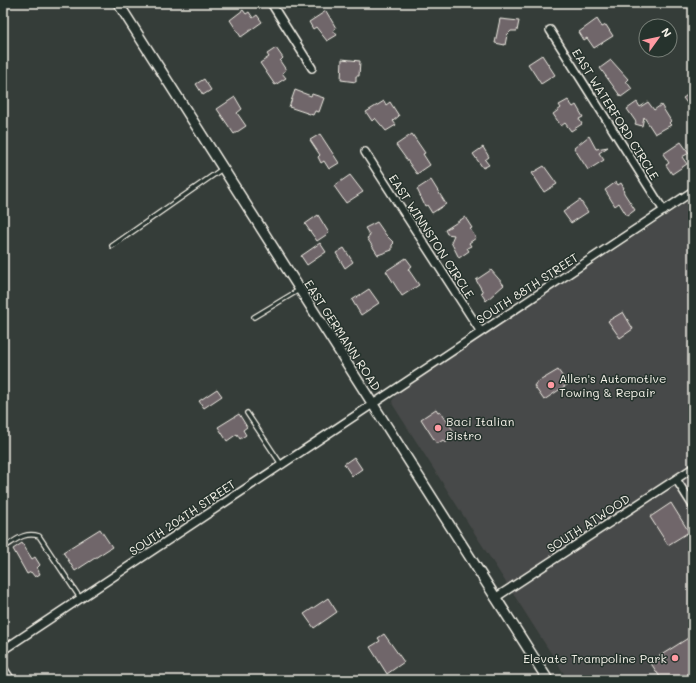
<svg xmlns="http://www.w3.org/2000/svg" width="696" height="683" viewBox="0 0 696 683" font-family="Mali,sans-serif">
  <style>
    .built { fill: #474948 }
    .building { fill: #70666b; stroke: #f4f1e8 }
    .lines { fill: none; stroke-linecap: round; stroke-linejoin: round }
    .service-casing { stroke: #f4f1e8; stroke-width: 6 }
    .minor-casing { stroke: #f4f1e8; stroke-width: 10 }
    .tertiary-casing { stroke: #f4f1e8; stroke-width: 12 }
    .service { stroke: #26332d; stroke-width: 3.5 }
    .minor { stroke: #26332d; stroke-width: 7 }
    .tertiary { stroke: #26332d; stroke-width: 9 }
    .poi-dot { fill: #ff9aa2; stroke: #26332d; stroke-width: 1.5 }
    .labels { text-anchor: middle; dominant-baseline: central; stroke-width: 3; stroke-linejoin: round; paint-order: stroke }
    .street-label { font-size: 12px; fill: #f4f1e8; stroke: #26332d }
    .poi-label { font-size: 12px; fill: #f4f1e8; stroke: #26332d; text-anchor: start }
  </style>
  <rect width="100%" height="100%" fill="#353d39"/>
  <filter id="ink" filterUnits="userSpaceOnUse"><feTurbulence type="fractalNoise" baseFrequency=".025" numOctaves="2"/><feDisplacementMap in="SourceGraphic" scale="8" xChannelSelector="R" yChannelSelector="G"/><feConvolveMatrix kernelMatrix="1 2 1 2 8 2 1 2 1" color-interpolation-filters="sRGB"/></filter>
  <g filter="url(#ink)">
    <!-- built -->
    <path class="built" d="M693 198V680H568L393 405 392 401 398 392Z"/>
    <!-- building -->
    <path class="building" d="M243 10 246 14 249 12 253 18 257 15 262 22 241 37 230 20Z
      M326 11 336 28 333 30 337 35 327 41 316 27 313 29 309 22Z
      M500 19 519 21 517 31H511L507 35 505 45 495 43Z
      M597 19 602 27 606 25 613 36 594 48 587 38 584 40 579 32Z
      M276 48 283 58 280 61 286 70 282 73 286 78 275 85 260 63 269 57 267 54Z
      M542 55 555 75 541 84 528 64Z
      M342 59 360 61 359 76H356V82L341 80Z
      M611 60 628 79 626 81 632 89 621 97 600 68Z
      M204 79 211 90 203 95 196 84Z
      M295 90 311 96 312 94 324 98 319 112 315 111 313 115 289 107Z
      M693 91V111L683 98Z
      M235 97 242 109 237 113 246 126 234 134 217 109Z
      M568 100 573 107 576 105 583 117 579 119 582 124 571 131 565 123 561 126 553 114 561 108 559 105Z
      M384 101 386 105 390 102 399 116 393 121 396 125 386 131 375 118 372 121 366 112Z
      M637 102 640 107 648 102 654 110 661 105 671 121 669 123 671 125 655 134 644 117 642 126 635 124 636 122 627 109Z
      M320 134 339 163 329 169 324 161 321 163 318 157 320 155 310 140Z
      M412 134 425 153 423 154 430 165 417 174 396 145Z
      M589 136 596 149 608 147 599 153 604 160 588 170 574 148Z
      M681 142 689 153 682 157 687 164 672 174 666 165 669 163 663 154Z
      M483 147 489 157 485 160 489 165 483 168 473 154Z
      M544 166 557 184 544 192 532 173Z
      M350 175 363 192 346 203 334 186Z
      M431 180 446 204 432 213 427 205 425 206 417 189Z
      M616 182 618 185 621 183 624 188 623 189 624 193 635 210 627 216 619 203 615 206 605 190Z
      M580 200 588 212 571 223 563 212Z
      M318 215 329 233 317 241 305 224Z
      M465 217 472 228 470 229 476 238 469 243 471 246 467 248 469 251 459 258 451 242 454 235 447 234 445 230Z
      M377 222 386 235 394 243 392 245V250L378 255 367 238 370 236 365 228Z
      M320 243 326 252 307 265 301 256Z
      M344 248 353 262 345 268 336 253Z
      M406 258 412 266 408 269 419 285 402 296 386 271Z
      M491 270 504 285 486 301 481 293 483 292 476 280Z
      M369 289 379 303 361 315 352 300Z
      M623 312 633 329 620 338 608 321Z
      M558 370 568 384 544 400 534 386 536 383Z
      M217 389 222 396 204 408 199 401Z
      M436 409 438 412 440 411 457 436 445 443 443 440 437 444 421 419Z
      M239 414 247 427 243 430 246 435 240 439 237 434 227 441 218 427Z
      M354 457 362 469 352 476 344 464Z
      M671 503 689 532 668 545 650 517Z
      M100 529 112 547 75 571 63 552Z
      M22 543 32 559 35 557 40 565 37 568 40 574 35 577 31 572 27 574 13 549Z
      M328 598 337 612 314 628 304 614Z
      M384 634 404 662 387 674 370 647 380 641 378 638Z
      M693 635V680H662L650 662Z"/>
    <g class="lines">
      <!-- service casing -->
      <g class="service-casing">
        <path id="service" d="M112 246 222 169
          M254 317 299 290
          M247 413 281 464
          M3 548C15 541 24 531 39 536L80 598"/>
      </g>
      <!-- minor casing -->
      <g class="minor-casing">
        <path id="minor" d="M271 3 312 68
          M550 30 664 211
          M365 152 481 332
          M676 479 693 506
          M495 598 693 468
          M3 650 693 191
          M3 668 11 680"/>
      </g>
      <!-- tertiary casing -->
      <g class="tertiary-casing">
        <path id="tertiary" d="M118 3 548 680"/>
      </g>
      <!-- service -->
      <use href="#service" class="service"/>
      <!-- minor -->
      <use href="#minor" class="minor"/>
      <!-- tertiary -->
      <use href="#tertiary" class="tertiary"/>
    </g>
  </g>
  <!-- markers -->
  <g class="poi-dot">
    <circle cx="551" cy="385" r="4"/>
    <circle cx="438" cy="428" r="4"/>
    <circle cx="675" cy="658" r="4"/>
  </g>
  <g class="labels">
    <!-- street labels -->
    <g class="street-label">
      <text transform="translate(616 114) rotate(58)">EAST WATERFORD CIRCLE</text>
      <text transform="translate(432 236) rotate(57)">EAST WINNSTON CIRCLE</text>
      <text transform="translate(527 288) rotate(-33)">SOUTH 88TH STREET</text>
      <text transform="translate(343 335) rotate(57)">EAST GERMANN ROAD</text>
      <text transform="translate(182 517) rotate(-34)">SOUTH 204TH STREET</text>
      <text transform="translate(588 523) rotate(-33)">SOUTH ATWOOD</text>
    </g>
    <!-- poi labels -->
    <g class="poi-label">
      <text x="559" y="378">Allen's Automotive<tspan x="559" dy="14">Towing &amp; Repair</tspan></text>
      <text x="446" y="421">Baci Italian<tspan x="446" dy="14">Bistro</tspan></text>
      <text x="667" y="658" text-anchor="end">Elevate Trampoline Park</text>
    </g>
  </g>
  <!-- margin -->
  <rect width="696" height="683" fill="none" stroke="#26332d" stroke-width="16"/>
  <rect x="8" y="8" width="680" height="667" fill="none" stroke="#f4f1e8" stroke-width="1.5" filter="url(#ink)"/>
  <!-- north arrow -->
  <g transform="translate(658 38) rotate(57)"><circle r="19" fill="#26332d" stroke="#787f78"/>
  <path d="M0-3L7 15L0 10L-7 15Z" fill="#ff9aa2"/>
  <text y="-6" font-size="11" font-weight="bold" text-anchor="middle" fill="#f4f1e8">N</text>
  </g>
</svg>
